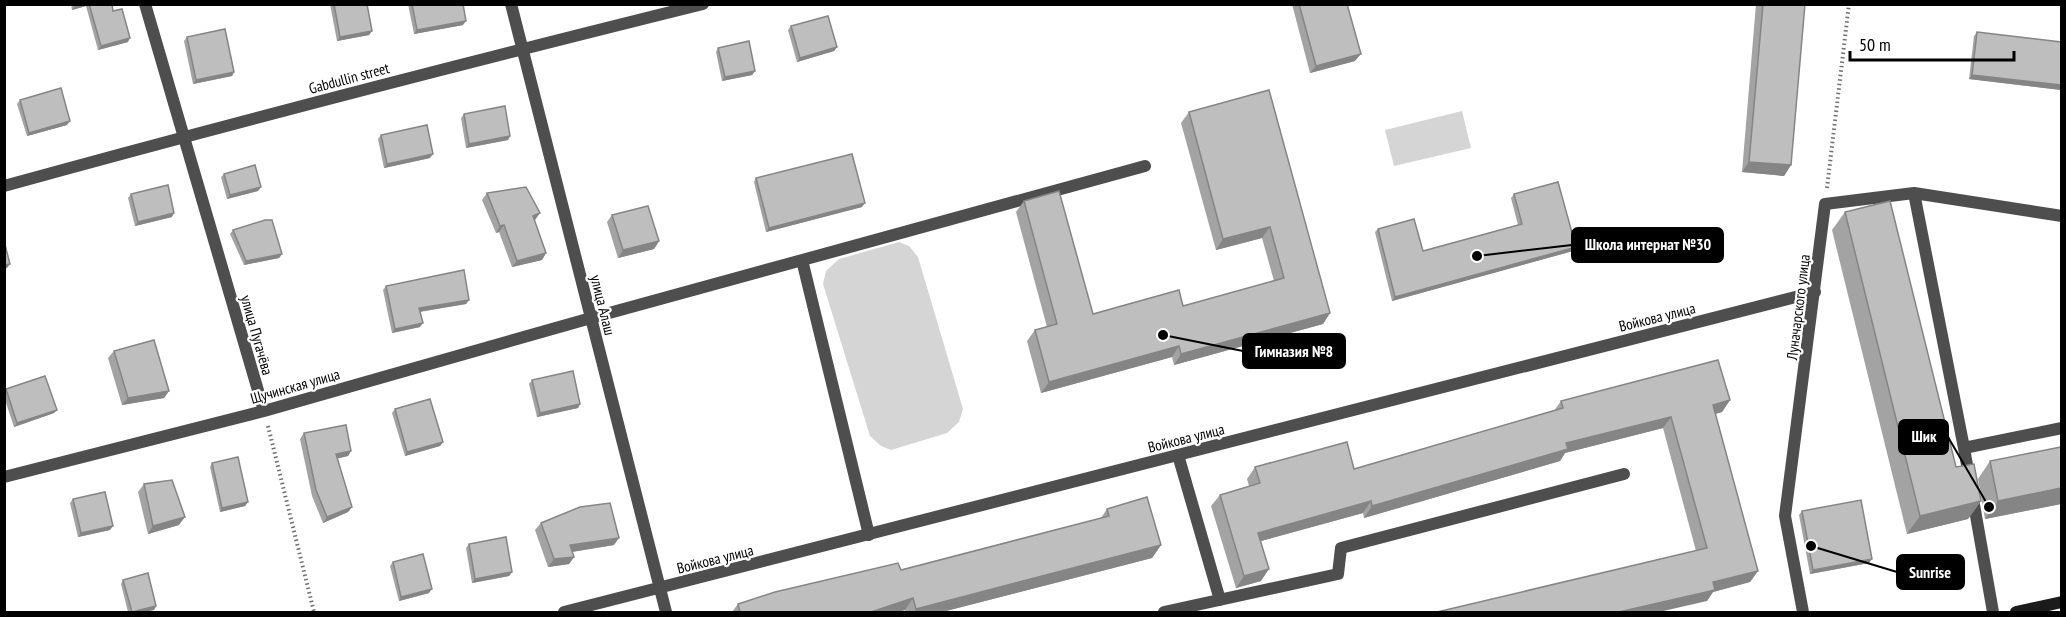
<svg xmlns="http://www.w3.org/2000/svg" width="2066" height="617" viewBox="0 0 2066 617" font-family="'PT Sans Narrow',sans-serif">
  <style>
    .green { fill: #d5d5d5 }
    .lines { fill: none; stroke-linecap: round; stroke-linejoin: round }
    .path { stroke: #707070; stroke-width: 4; stroke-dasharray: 1.5 3; stroke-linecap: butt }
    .service { stroke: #4e4e4e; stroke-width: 12 }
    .minor { stroke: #4e4e4e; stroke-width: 12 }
    .tertiary { stroke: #4e4e4e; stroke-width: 12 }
    .secondary { stroke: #1b1b1b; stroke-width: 12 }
    .wall { fill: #a3a3a3 }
    .shaded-wall { fill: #858585 }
    .building { fill: #bebebe; stroke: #858585; stroke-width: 1.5 }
    .labels { text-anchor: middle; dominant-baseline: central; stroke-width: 4.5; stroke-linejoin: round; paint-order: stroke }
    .street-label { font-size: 15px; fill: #000; stroke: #fff }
    .leader { fill: none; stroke: #000; stroke-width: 2 }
    .callout-dot { fill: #000; stroke: #fff; stroke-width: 2 }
    .callout { fill: #000; stroke: #000; stroke-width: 2 }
    .callout-label { font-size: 16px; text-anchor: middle; font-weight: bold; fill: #fff }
  </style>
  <rect width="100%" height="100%" fill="#fff"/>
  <!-- green -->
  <path class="green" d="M1462 111 1471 148 1394 166 1385 130Z
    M899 242 909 246 918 257 963 409 959 422 947 433 891 450 881 446 870 436 823 284 826 271 839 259Z"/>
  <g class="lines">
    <!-- path -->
    <path class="path" d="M1827 188 1849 4
      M268 426 314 612"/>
    <!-- service -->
    <path class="service" d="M1914 193 1964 448 1993 612
      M802 260 869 535
      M591 318 1145 166
      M1964 448 2062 428
      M1178 455 1220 600
      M1164 612 1338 574 1341 548 1624 474
      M1803 612 1785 516 1825 204 1914 193 2062 216"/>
    <!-- minor -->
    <path class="minor" d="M145 4 264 411
      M511 4 666 612
      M4 477 264 411 591 318
      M564 612 1815 292"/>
    <!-- tertiary -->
    <path class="tertiary" d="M4 186C236 122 469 62 703 4"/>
    <!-- secondary -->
    <path class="secondary" d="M2016 612 2062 602"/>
  </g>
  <!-- wall -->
  <path class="wall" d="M71 4H112L113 11 128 42 98 50 86 6 72 10Z
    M330 4H367L372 31 369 35 337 41Z
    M408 4H463V25L414 34Z
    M1292 4H1347L1355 61 1310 73Z
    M1756 4H1805L1791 165 1784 176 1742 172Z
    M791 26 837 47 834 51 797 62 788 30Z
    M1977 32 2061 42V90L1969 79 1974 36Z
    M187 37 234 72 232 76 193 84 184 41Z
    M718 48 755 71 752 75 722 81 716 52Z
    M20 100 67 125 27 136 17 104Z
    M1189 112 1330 313 1323 324 1174 365 1172 357 1041 393 1027 341 1035 330 1047 327 1016 212 1024 201 1093 314 1183 306 1274 281 1262 238 1216 250 1181 123Z
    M464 114 510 136 508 140 466 148 461 118Z
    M381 135 430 158 384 168 378 139Z
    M224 174 258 191 227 199 221 177Z
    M756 178 862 207 766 232 754 182Z
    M487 193 540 213 534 220 546 253 542 260 512 267 499 232 496 233 482 200Z
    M131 194 172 217 135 226 128 198Z
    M1514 194 1573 251 1392 301 1375 232 1378 229 1423 251 1518 225 1511 198Z
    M1845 212 1956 467 1981 501 1968 519 1907 534 1832 230Z
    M612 215 659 241 654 249 618 258 607 222Z
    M233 230 282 254 279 258 244 265 230 234Z
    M386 286 469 300 466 304 420 312V327L392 333 383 290Z
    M114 351 169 391 164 398 122 405 108 358Z
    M532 380 580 404 578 408 537 417 529 384Z
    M6 389 54 413 14 427 4 397V391Z
    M1730 400 1722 412 1715 414 1758 571 1750 582 1713 592 1707 601 1696 551 1663 428 1565 453 1560 461 1364 518 1363 513 1261 541V581L1236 588 1211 506 1220 495 1249 486 1247 479 1255 467 1354 469 1554 411 1561 401Z
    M395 409 443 442 440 446 405 456 392 413Z
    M304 433 351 451 348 456 337 458 352 507 348 512 323 523 312 496 300 439Z
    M2061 447V504L1985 519 1978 479 1990 461Z
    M212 463 248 502 245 506 220 512 210 467Z
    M144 484 179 525 148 534 138 492Z
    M73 499 110 530 78 537 70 503Z
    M1107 509 1161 545 1152 558 942 612H905V610L898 612H732L738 604 901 570 1101 518Z
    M1802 511 1869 563 1810 574 1799 515Z
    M541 523 614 545 572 552 574 557 569 564 548 567 535 530Z
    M469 544 512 572 509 576 472 583 466 548Z
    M393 562 429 593 399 601 390 566Z
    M123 580 156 606 154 610 143 612H128L121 584Z"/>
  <!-- shaded-wall -->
  <path class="shaded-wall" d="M80 4H87L86 6 72 10 75 6Z
    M466 21 463 25 414 34 417 30Z
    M372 31 369 35 337 41 340 37Z
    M130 38 128 42 98 50 101 46Z
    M837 47 834 51 797 62 800 58Z
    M1361 54 1355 61 1310 73 1316 66Z
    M755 71 752 75 722 81 725 77Z
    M234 72 232 76 193 84 196 80Z
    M1972 75 2061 85V90L1969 79Z
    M70 121 67 125 27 136 29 133Z
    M510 136 508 140 466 148 469 144Z
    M433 154 430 158 384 168 387 164Z
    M1749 162 1791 165 1784 176 1742 172Z
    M261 187 258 191 227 199 230 195Z
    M865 203 862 207 766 232 769 228Z
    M174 213 172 217 135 226 138 222Z
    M540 213 535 220 528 222 533 216Z
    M504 225 499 232 496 233 500 226Z
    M1270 227 1262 238 1216 250 1223 239Z
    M659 241 654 249 618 258 623 250Z
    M1576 247 1573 251 1392 301 1395 297Z
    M546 253 542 260 512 267 517 261Z
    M282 254 279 258 244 265 246 261Z
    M10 264 7 268 4 269V265Z
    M469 300 466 304 417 312 419 308Z
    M1330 313 1323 324 1174 365 1181 354Z
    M423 323 420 327 392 333 395 329Z
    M1179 346 1172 357 1041 393 1049 382Z
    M169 391 164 398 122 405 128 398Z
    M1730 400 1722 412 1704 417 1713 405Z
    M580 404 578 408 537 417 540 413Z
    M57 410 54 413 14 427 17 423Z
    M1671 417 1663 428 1565 453 1560 461 1364 518 1372 506 1566 443Z
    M443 442 440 446 405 456 407 452Z
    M351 451 348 456 332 460 336 454Z
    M2061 488V504L1985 519 1998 501Z
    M1371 501 1363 513 1250 544 1258 533Z
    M1981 501 1968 519 1907 534 1920 516Z
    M248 502 245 506 220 512 222 508Z
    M352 507 348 512 323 523 327 517Z
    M185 517 179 525 148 534 153 526Z
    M113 526 110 530 78 537 81 533Z
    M619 538 614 545 565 553 570 545Z
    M1161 545 1152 558 942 612H914L916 609Z
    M574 557 569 564 548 567 554 559Z
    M1872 559 1869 563 1810 574 1813 570Z
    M1269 569 1261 581 1236 588 1244 576Z
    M1758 571 1750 582 1713 592 1707 601 1659 612H1619L1713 582Z
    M512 572 509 576 472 583 475 579Z
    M432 589 429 593 399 601 401 597Z
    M913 598 905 610 898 612H871Z
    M156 606 154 610 143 612H132Z"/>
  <!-- building -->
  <path class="building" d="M89 4H112L113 11 122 9 130 38 101 46Z
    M334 4H367L372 31 340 37Z
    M412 4H463L466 21 417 30Z
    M1299 4H1347L1361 54 1316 66Z
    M1763 4H1805L1791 165 1749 162Z
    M828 16 837 47 800 58 791 26Z
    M225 29 234 72 196 80 187 37Z
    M1977 32 2061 42V85L1972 75Z
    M749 41 755 71 725 77 718 48Z
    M61 88 70 121 29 133 20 100Z
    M1269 90 1330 313 1181 354 1179 346 1049 382 1035 330 1057 324 1024 201 1059 191 1093 314 1179 290 1183 306 1284 278 1270 227 1223 239 1189 112Z
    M505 106 510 136 469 144 464 114Z
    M427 125 433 154 387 164 381 135Z
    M852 154 865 203 769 228 756 178Z
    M255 165 261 187 230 195 224 174Z
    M1558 182 1576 247 1395 297 1378 229 1414 219 1423 251 1522 224 1514 194Z
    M168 185 174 213 138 222 131 194Z
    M526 187 540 213 533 216 546 253 517 261 504 225 500 226 487 193Z
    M1890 201 1956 467 1974 464 1981 501 1920 516 1845 212Z
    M648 206 659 241 623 250 612 215Z
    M265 220H272L282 254 246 261 233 230Z
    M4 241 10 264 4 265Z
    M464 270 469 300 419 308 423 323 395 329 386 286Z
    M154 340 169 391 128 398 114 351Z
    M1718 360 1730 400 1713 405 1758 571 1713 582 1715 590 1619 612H1437L1707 548 1671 417 1566 443 1568 449 1372 506 1371 501 1258 533 1269 569 1244 576 1220 495 1260 483 1255 467 1347 442 1354 469 1563 408 1561 401Z
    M573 371 580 404 540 413 532 380Z
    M45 376 57 410 17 423 6 389Z
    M430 399 443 442 407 452 395 409Z
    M346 425 351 451 336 454 352 507 327 517 316 490 304 433Z
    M2061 447V488L1998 501 1990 461Z
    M238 457 248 502 222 508 212 463Z
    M172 480 185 517 153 526 144 484Z
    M105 492 113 526 81 533 73 499Z
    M1147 497 1161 545 916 609 913 598 871 612H740L738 604 775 592 898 563 901 570 1109 516 1107 509Z
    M1861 500 1872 559 1813 570 1802 511Z
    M610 503 619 538 570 545 574 557 554 559 541 523 580 507Z
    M506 537 512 572 475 579 469 544Z
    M423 554 432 589 401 597 393 562Z
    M148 573 156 606 132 612 123 580Z"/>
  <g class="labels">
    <!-- street labels -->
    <g class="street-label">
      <text transform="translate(349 78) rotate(-15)">Gabdullin street</text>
      <text transform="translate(603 305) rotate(76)">улица Алаш</text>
      <text transform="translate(1798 307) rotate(-83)">Луначарского улица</text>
      <text transform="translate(1657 317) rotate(-14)">Войкова улица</text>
      <text transform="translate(257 335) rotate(74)">улица Пугачёва</text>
      <text transform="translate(295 386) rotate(-16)">Щучинская улица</text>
      <text transform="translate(1186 438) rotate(-14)">Войкова улица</text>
      <text transform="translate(715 559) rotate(-14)">Войкова улица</text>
    </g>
  </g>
  <!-- callouts -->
  <path class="leader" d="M1477 256L1572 245M1163 335L1243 351M1989 507L1948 437M1811 546L1897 572"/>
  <g class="callout-dot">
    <circle cx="1477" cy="256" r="6"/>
    <circle cx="1163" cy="335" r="6"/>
    <circle cx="1989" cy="507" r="6"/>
    <circle cx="1811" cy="546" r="6"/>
  </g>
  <g class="callout">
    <rect x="1572" y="228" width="151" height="34" rx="6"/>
    <rect x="1243" y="334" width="102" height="34" rx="6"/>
    <rect x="1899" y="420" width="49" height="34" rx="6"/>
    <rect x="1897" y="555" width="67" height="34" rx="6"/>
  </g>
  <g class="callout-label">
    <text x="1648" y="250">Школа интернат №30</text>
    <text x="1294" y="357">Гимназия №8</text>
    <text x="1924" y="442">Шик</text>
    <text x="1930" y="578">Sunrise</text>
  </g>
  <!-- border -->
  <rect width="2066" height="617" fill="none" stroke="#000000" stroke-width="12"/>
  <!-- scale -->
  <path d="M1850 51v9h164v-9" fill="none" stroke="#000000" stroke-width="3"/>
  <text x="1859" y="51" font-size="18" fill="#000000" stroke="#ffffff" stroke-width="4.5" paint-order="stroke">50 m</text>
</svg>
